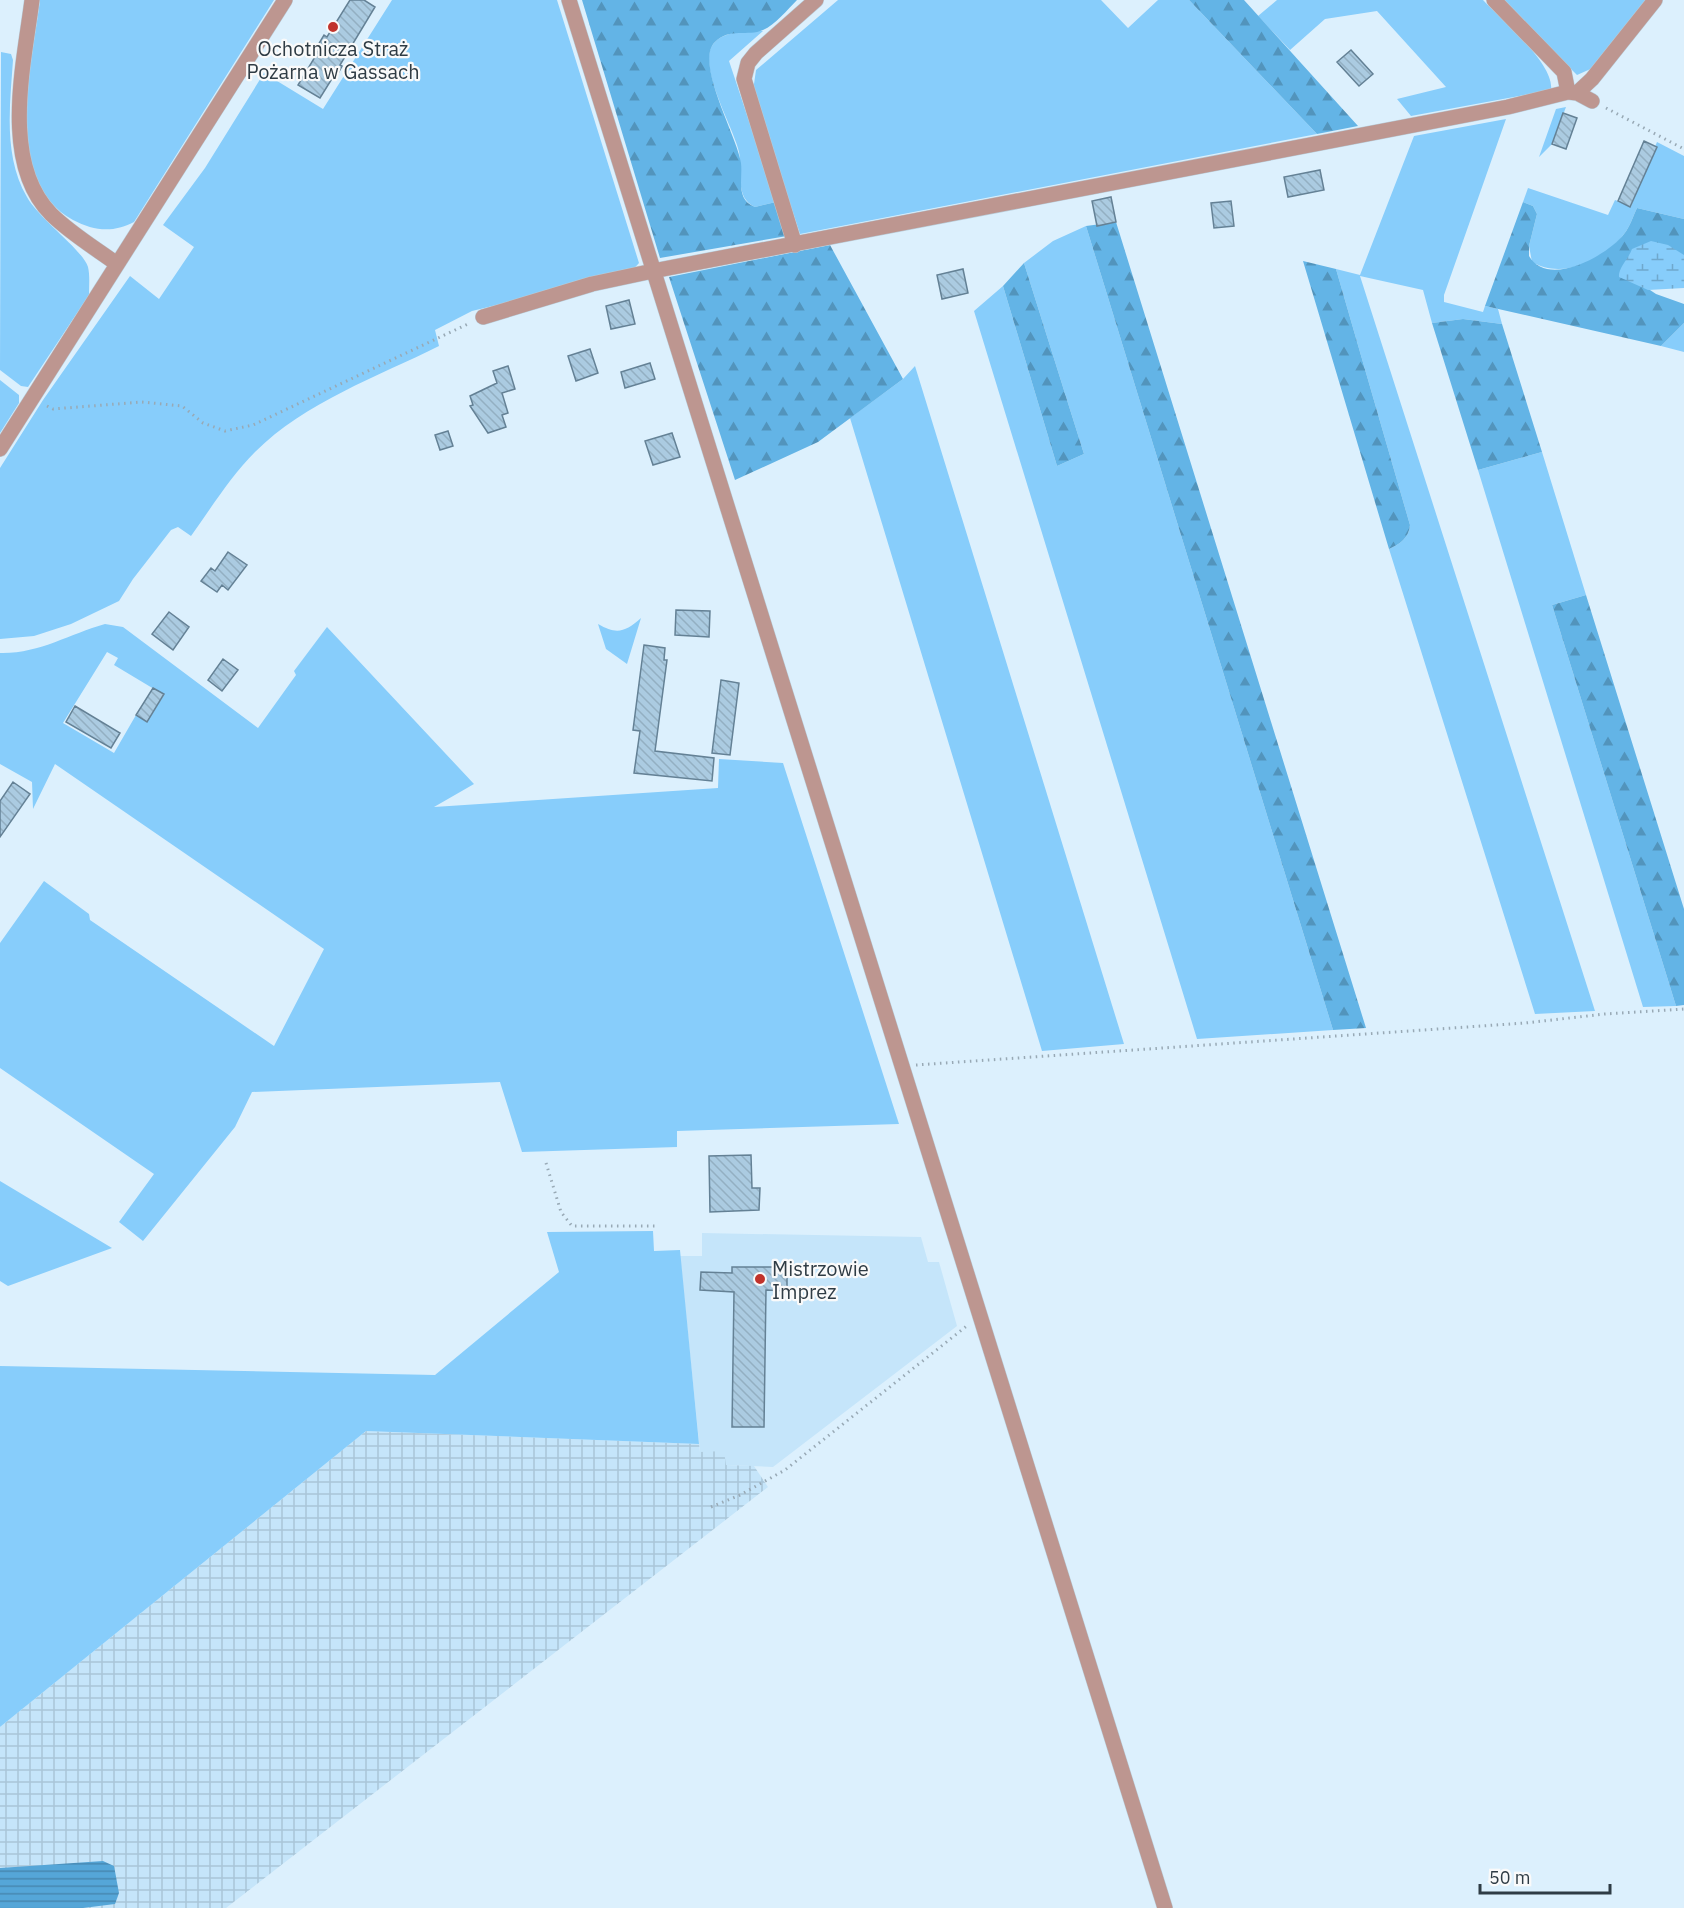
<svg xmlns="http://www.w3.org/2000/svg" width="1684" height="1908" viewBox="0 0 1684 1908" font-family="'IBM Plex Sans',sans-serif">
  <style>
    .built { fill: #c5e5fa }
    .industrial { fill: url(#industrial-grid) }
    .green { fill: #87cdfb; fill-rule: evenodd }
    .forest { fill: url(#forest-firs) }
    .wetland { fill: url(#wetland-marsh) }
    .water { fill: url(#water-rules) }
    .building { fill: url(#building-back-hatch); stroke: #648195; stroke-width: 1.5 }
    .lines { fill: none; stroke-linecap: round; stroke-linejoin: round }
    .minor-casing { stroke: #b9ccd8; stroke-width: 16 }
    .path { stroke: #98a9b5; stroke-width: 3; stroke-dasharray: 1.5 4.5; stroke-linecap: butt }
    .minor { stroke: #bd9690; stroke-width: 15 }
    .poi-dot { fill: #c1332c; stroke: #fafafa; stroke-width: 2 }
    .labels { text-anchor: middle; dominant-baseline: central; stroke-width: 4.5; stroke-linejoin: round; paint-order: stroke }
    .poi-label { font-size: 20px; fill: #2f3c45; stroke: #fafafa }
  </style>
  <defs>
    <pattern id="industrial-grid" width="8" height="8" patternUnits="userSpaceOnUse" patternTransform="scale(1.5)"><rect width="8" height="8" fill="#c5e5fa"/><path d="M0 4h8M4 0v8" fill="none" stroke="#aac5d8"/></pattern>
    <pattern id="forest-firs" width="22" height="20" patternUnits="userSpaceOnUse" patternTransform="scale(1.5)"><rect width="22" height="20" fill="#63b4e6"/><path d="M5 1l3.5 6h-7zM16 11l3.5 6h-7z" fill="#5294bc"/></pattern>
    <pattern id="wetland-marsh" width="20" height="14" patternUnits="userSpaceOnUse" patternTransform="scale(1.5)"><rect width="20" height="14" fill="#87cdfb"/><path d="M1 5h8M5 5V1M11 12h8M15 12V8" fill="none" stroke="#6fa8cd"/></pattern>
    <pattern id="water-rules" width="6" height="5" patternUnits="userSpaceOnUse" patternTransform="scale(1.5)"><rect width="6" height="5" fill="#55a6d8"/><path d="M0 2.5h6" fill="none" stroke="#4788b1"/></pattern>
    <pattern id="building-back-hatch" width="6" height="6" patternUnits="userSpaceOnUse" patternTransform="scale(1.5)"><rect width="6" height="6" fill="#abcbe1"/><path d="M-1 5l2 2M0 0l6 6M5-1l2 2" fill="none" stroke="#93afc2"/></pattern>
  </defs>
  <rect width="100%" height="100%" fill="#dcf0fd"/>
  <!-- built -->
  <path class="built" d="M702 1233 921 1237 928 1262H939L957 1326 773 1467 726 1465 700 1452 680 1256H702Z"/>
  <!-- industrial -->
  <path class="industrial" d="M366 1431 699 1444 700 1452 724 1451 726 1465 754 1466 768 1487 226 1908H0V1727Z"/>
  <!-- green -->
  <path class="green" d="M40 0H274L134 222C113 233 94 231 73 220 2 181 32 64 40 0Z
    M392 0H557L639 263 630 273 472 311 435 330 439 346C377 377 305 402 255 452 231 476 211 508 191 536L178 527 171 530 133 579 119 601 71 624 34 636 0 639V468L43 400 130 276 159 299 194 247 163 225 205 168 264 73 323 109Z
    M838 0H1101L1128 28 1158 0H1189L1317 134 800 234 753 91 756 70Z
    M1277 0H1483C1501 19 1555 64 1551 90L1411 116 1397 99 1446 87 1377 11 1325 19 1290 50 1258 16Z
    M1502 0H1647L1595 67 1577 75Z
    M741 31H763L729 61 776 202 755 207C734 198 743 170 739 152 734 128 694 62 715 42 722 35 732 33 741 31Z
    M1 52 11 54 13 60C10 105 3 156 27 197 39 219 83 250 88 267 90 275 89 286 89 295L28 387 21 386 0 370Z
    M1566 107 1552 144 1539 157 1556 109Z
    M1506 119 1444 295V302L1483 312 1485 306 1498 309 1502 324 1463 319 1432 323 1423 290 1360 276 1595 1011 1535 1014 1389 549C1400 544 1409 538 1410 525L1336 269 1360 275 1414 136Z
    M1657 142 1684 156V219L1637 208C1633 216 1630 227 1624 234 1605 260 1562 280 1532 262L1529 246 1537 214 1533 206 1523 202 1528 188 1608 215 1615 200 1631 206Z
    M1086 226 1333 1030 1197 1039 974 311 1003 286 1057 466 1084 454 1024 263 1053 241Z
    M1684 323V352L1661 346Z
    M915 366 1124 1044 1042 1051 850 418 903 379Z
    M0 380 19 395V403L0 433Z
    M1542 452 1586 595 1552 605 1676 1006 1643 1007 1478 470Z
    M641 618 627 664 606 649 598 624C617 635 625 632 641 618Z
    M105 624 123 627 258 728 296 675 294 671 327 627 474 784 434 807 718 788 719 759 783 763 899 1124 677 1131V1147L522 1152 500 1082 252 1092 235 1127 143 1241 119 1222 154 1174 0 1068V943L44 881 89 914 90 920 274 1046 324 949 55 764 33 809 32 782 0 764V653C39 654 69 634 105 624ZM107 652 118 658 114 665 164 695 147 722 136 715 114 753 63 723Z
    M0 1181 112 1248 8 1286 0 1281Z
    M653 1231 654 1251 680 1250 699 1444 366 1431 0 1727V1366L435 1375 559 1272 547 1232Z"/>
  <!-- forest -->
  <path class="forest" d="M582 0H797C788 9 775 25 763 30 748 37 730 27 715 42 694 62 737 136 741 163 743 179 735 199 755 207L776 202 787 236 660 258Z
    M1189 0H1244L1358 126 1317 134Z
    M1523 202 1533 206 1537 214 1529 246V256C1548 289 1608 255 1624 234 1630 227 1633 216 1637 208L1684 219V257L1644 286 1656 294 1684 304V323L1661 346 1485 306Z
    M1116 222 1366 1028 1333 1030 1086 226Z
    M830 245 903 379 818 442 735 480 669 277Z
    M1303 261 1336 269 1410 525C1409 538 1400 544 1389 549Z
    M1024 263 1084 454 1057 466 1003 286Z
    M1463 319 1502 324 1542 452 1478 470 1432 323Z
    M1586 595 1684 909V1005L1676 1006 1552 605Z"/>
  <!-- wetland -->
  <path class="wetland" d="M1651 241 1668 245 1684 255V288L1648 290 1619 277C1618 268 1629 258 1632 249Z"/>
  <!-- water -->
  <path class="water" d="M103 1861 114 1866 119 1893 115 1904 83 1908H0V1868Z"/>
  <!-- building -->
  <path class="building" d="M350 0H364L375 7 340 65 342 66 335 79 333 77 320 98 298 85 318 52 315 50 324 35 327 37Z
    M1351 50 1373 74 1359 86 1337 62Z
    M1563 113 1577 118 1566 149 1552 144Z
    M1644 141 1657 147 1630 207 1618 201Z
    M1320 170 1324 190 1288 197 1284 177Z
    M1111 197 1116 222 1097 226 1092 201Z
    M1231 201 1234 226 1214 228 1211 203Z
    M963 269 968 293 942 299 937 275Z
    M629 300 635 324 611 329 606 306Z
    M590 349 598 373 576 381 568 356Z
    M650 363 655 379 625 388 621 372Z
    M508 366 515 389 502 393 508 413 502 415 506 427 488 433 470 406 473 405 470 396 497 383 493 371Z
    M448 431 453 446 440 450 435 435Z
    M672 433 680 457 653 465 645 441Z
    M228 552 247 565 228 590 222 585 217 592 201 581 211 568 215 571Z
    M676 610 710 611 709 637 675 635Z
    M169 612 189 627 173 650 152 634Z
    M644 645 665 648 664 660H667L655 751 714 758 712 781 634 773 640 731 633 730Z
    M223 659 238 670 222 691 208 680Z
    M721 680 739 683 730 755 712 753Z
    M153 688 164 694 147 722 136 715Z
    M75 706 120 733 111 748 66 722Z
    M13 782 30 794 0 837V801Z
    M751 1155 752 1188H760L759 1210 710 1212 709 1156Z
    M732 1267H787V1291L766 1290 764 1427H732L734 1292 700 1290 701 1272 732 1273Z"/>
  <g class="lines">
    <!-- minor casing -->
    <g class="minor-casing">
      <path id="minor" d="M32 0C24 64 0 162 51 214 70 233 95 248 117 264
        M569 0 1165 1908
        M1494 0 1564 72 1568 92
        M1577 93 1592 79 1655 0
        M795 245 744 79 748 63 756 53 816 0
        M483 317 592 284 653 271 1508 107 1568 92 1577 93 1592 101
        M0 449 285 0"/>
    </g>
    <!-- path -->
    <path class="path" d="M1606 108 1684 149
      M47 406 53 409 142 402 182 406 203 423 225 431 253 425 470 323
      M916 1065 1525 1023 1605 1014 1684 1009
      M546 1163 561 1212 572 1226H657
      M711 1507 740 1495 785 1470 968 1325"/>
    <!-- minor -->
    <use href="#minor" class="minor"/>
  </g>
  <!-- markers -->
  <g class="poi-dot">
    <circle cx="333" cy="27" r="6"/>
    <circle cx="760" cy="1279" r="6"/>
  </g>
  <g class="labels">
    <!-- poi labels -->
    <g class="poi-label">
      <text x="333" y="48">Ochotnicza Straż<tspan x="333" dy="23">Pożarna w Gassach</tspan></text>
      <text x="772" y="1268" text-anchor="start">Mistrzowie<tspan x="772" dy="23">Imprez</tspan></text>
    </g>
  </g>
  <!-- scale -->
  <path d="M1480 1884v9h130v-9" fill="none" stroke="#2f3c45" stroke-width="3"/>
  <text x="1489" y="1884" font-size="18" fill="#2f3c45" stroke="#fafafa" stroke-width="4.5" paint-order="stroke">50 m</text>
</svg>
